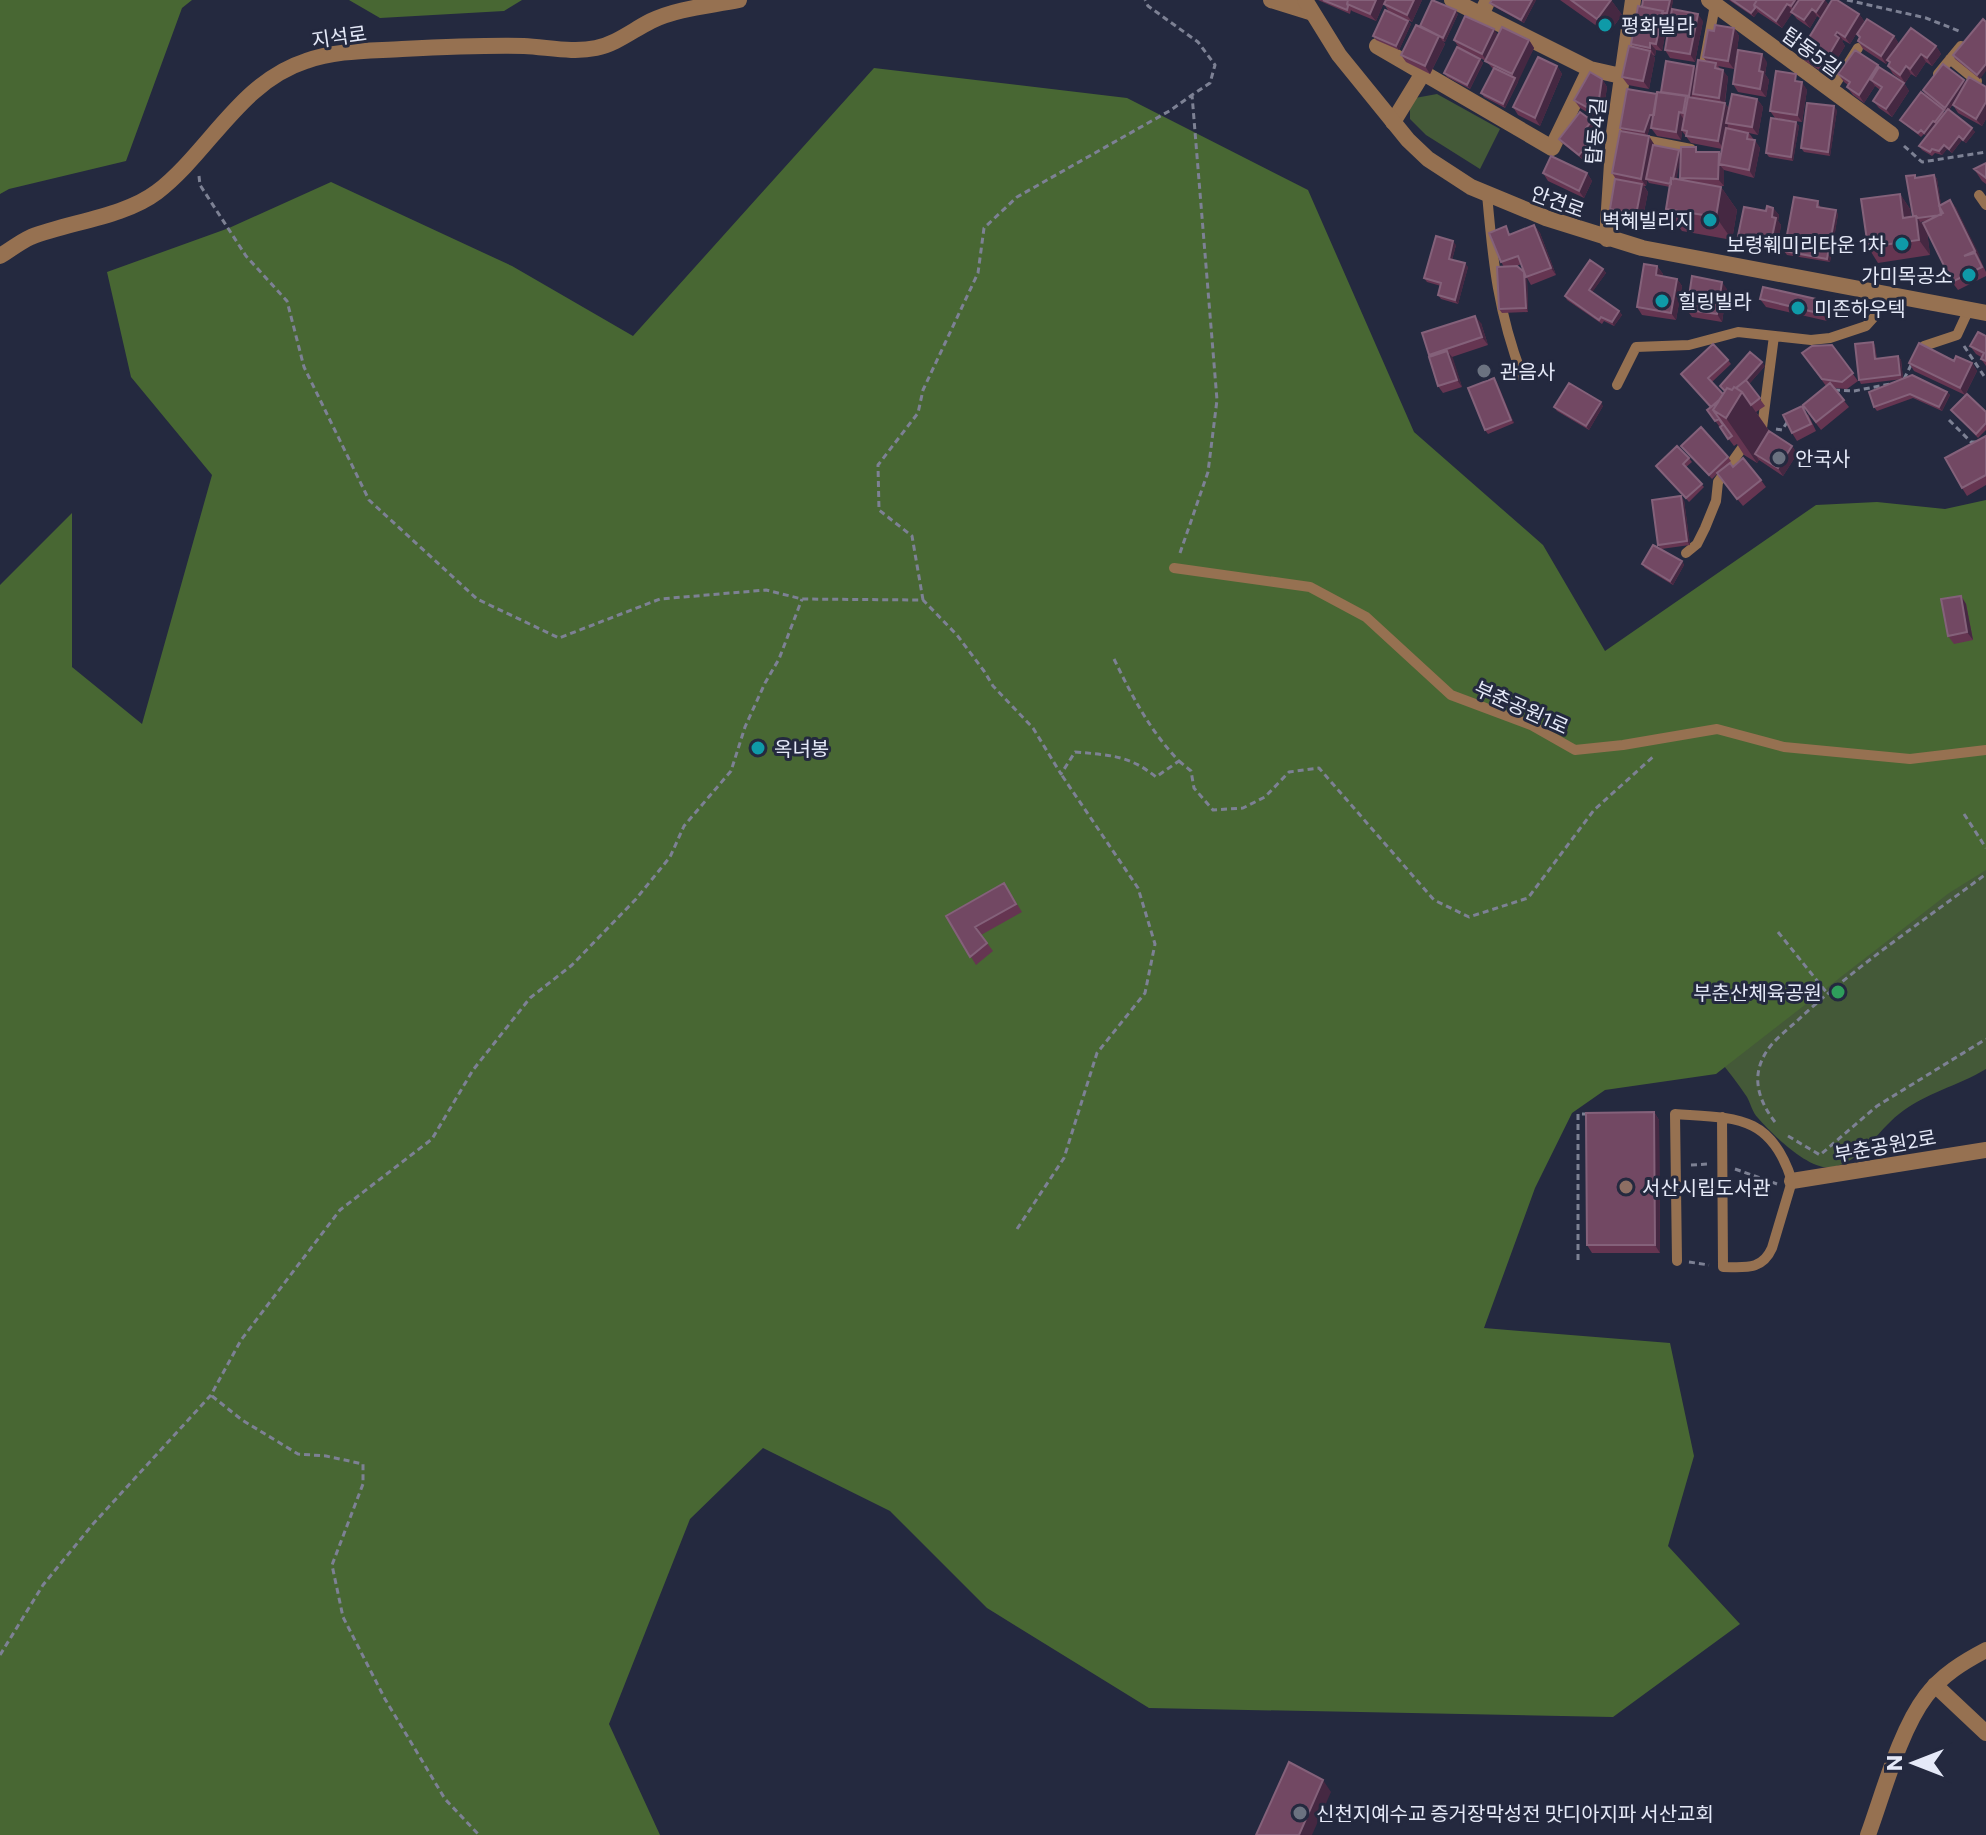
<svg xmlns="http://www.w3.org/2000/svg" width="1986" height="1835" viewBox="0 0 1986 1835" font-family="Commissioner,'Noto Sans KR',sans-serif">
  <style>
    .green { fill: #445938 }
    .forest { fill: #486733 }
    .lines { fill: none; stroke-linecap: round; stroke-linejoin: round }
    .path { stroke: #7d8194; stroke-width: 3; stroke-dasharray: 6 4; stroke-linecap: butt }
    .service { stroke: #967151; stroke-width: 10 }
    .minor { stroke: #967151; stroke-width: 16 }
    .tertiary { stroke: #967151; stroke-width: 16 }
    .wall { fill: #653551; fill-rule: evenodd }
    .shaded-wall { fill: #452842 }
    .building { fill: #724863; stroke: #84617a; stroke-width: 2 }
    .culture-dot { fill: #0f9aa8; stroke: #24293f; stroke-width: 3 }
    .worship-dot { fill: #6b7280; stroke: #24293f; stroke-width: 3 }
    .leisure-dot { fill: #2e9e5b; stroke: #24293f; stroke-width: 3 }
    .education-dot { fill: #8d6e63; stroke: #24293f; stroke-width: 3 }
    .labels { text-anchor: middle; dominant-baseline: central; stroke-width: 6; stroke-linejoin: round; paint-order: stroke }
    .poi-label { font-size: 20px; fill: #e5e9f8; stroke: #24293f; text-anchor: start }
    .street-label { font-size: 20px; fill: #e5e9f8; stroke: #24293f }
  </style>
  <rect width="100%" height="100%" fill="#24293f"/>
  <!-- green -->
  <path class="green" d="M1437 94 1500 129 1480 169 1426 135 1410 119V106L1415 98Z
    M1986 781V1069C1958 1086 1925 1093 1899 1114 1877 1131 1863 1161 1833 1167 1810 1172 1772 1134 1758 1118 1752 1112 1751 1104 1747 1097 1729 1070 1706 1045 1686 1020Z"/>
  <!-- forest -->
  <path class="forest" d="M0 0H192L182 8 126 161 9 189 0 194Z
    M349 0H522L504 11 380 18Z
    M874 68 1127 98 1308 190 1414 432 1543 545 1605 651 1816 505 1877 502 1945 509 1986 500V870L1949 893 1716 1074 1605 1090 1572 1113 1535 1188 1484 1328 1670 1343 1694 1456 1668 1546 1740 1624 1613 1717 1149 1708 987 1608 890 1511 763 1448 690 1519 609 1724 660 1835H0V585L72 513V667L142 724 212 475 131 377 107 272 229 228 331 182 512 266 633 336Z"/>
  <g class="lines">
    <!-- path -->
    <path class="path" d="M1847 0 1926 18 1959 31
      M1904 146 1922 162 1986 152
      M199 176 200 185 246 256 287 301 304 367 369 500 477 599 559 638 660 599 766 590 802 599 923 600 957 635 984 671 993 686 1033 728 1061 774 1075 752C1109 755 1129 755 1156 777L1179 761C1150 731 1132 696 1114 659
      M1964 346 1986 379
      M1904 379 1911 365
      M1834 390 1854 391 1890 384
      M1949 420 1971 442H1976
      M1776 429 1782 430 1788 421
      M1180 553 1208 472 1217 400 1192 95
      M923 600 912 536 879 510 878 465 918 413 923 390 978 273 984 228 1017 197 1171 110 1192 95 1210 83 1215 65 1198 42 1148 6 1145 0
      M1179 761 1191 771 1194 788 1213 810 1243 808 1265 797 1289 772 1319 768 1434 900 1469 917 1528 898 1594 810 1654 756
      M1964 814 1986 848
      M1778 932 1827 993
      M1775 1122C1761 1104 1752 1082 1762 1060 1769 1043 1785 1032 1798 1020 1856 966 1923 921 1986 874
      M1788 1136 1820 1155 1877 1106 1986 1039
      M1691 1165 1708 1164
      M1735 1169 1777 1184
      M1017 1229 1064 1158 1097 1053 1145 993 1155 944 1138 888 1061 774
      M1578 1260V1114H1588
      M1689 1262 1709 1265
      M212 1396 242 1420 298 1454 326 1456 363 1464V1484L332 1565 343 1617 385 1699 445 1799 479 1835
      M0 1655 43 1585 93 1524 211 1395 241 1340 340 1210 432 1139 473 1070 530 998 572 965 636 899 670 857 684 826 731 771 745 727 765 683 779 659 802 599"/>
    <!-- service -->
    <path class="service" d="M1950 59 1977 81
      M1704 64 1715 5
      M1938 74 1961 46
      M1831 91 1858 48
      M1640 139 1691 149
      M1487 194C1493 263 1498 313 1523 378
      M1979 195 1986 205
      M1924 346 1957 335 1969 309
      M1617 385 1636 347 1689 345 1738 332 1811 340 1830 338 1866 326 1875 316 1883 293
      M1686 553 1697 544 1705 528 1716 501 1718 482 1742 448 1762 428 1774 336
      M1174 568 1310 587 1366 617 1451 695 1531 725 1575 750 1623 745 1717 729 1784 747 1910 759 1986 750
      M1677 1261 1675 1114C1735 1118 1771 1114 1792 1181L1772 1248C1762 1271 1744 1267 1723 1267L1722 1117"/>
    <!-- minor -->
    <path class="minor" d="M1271 0 1310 12
      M1452 0 1590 69 1621 76
      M1709 0 1891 134
      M1481 15 1488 0
      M1377 46 1552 148 1590 69
      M1393 122 1423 73
      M1607 239 1614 133 1633 0
      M0 256C10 250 20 242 31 237 69 222 124 217 157 192 209 152 240 82 306 61 336 50 370 51 402 49 442 47 483 45 524 46 547 47 573 53 596 48 616 44 633 30 651 21 678 8 710 6 739 0
      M1792 1181 1986 1150
      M1935 1685 1986 1733"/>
    <!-- tertiary -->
    <path class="tertiary" d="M1305 0 1339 55 1408 140 1428 159 1471 187 1546 218 1642 248 1986 313
      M1868 1835C1883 1794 1900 1730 1926 1696 1942 1675 1963 1662 1986 1650"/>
  </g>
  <!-- wall -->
  <path class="wall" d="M1318 0H1385L1376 21 1352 11 1351 10 1350 14Z
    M1422 0 1412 22 1389 12 1384 4Z
    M1536 0 1524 23 1493 6 1490 3Z
    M1560 0H1611L1622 15 1608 34Z
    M1643 0H1673L1670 17H1667L1668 19 1662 51 1656 50 1655 56 1653 55 1655 58 1649 89 1628 85 1622 77 1633 47 1631 44Z
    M1729 0H1825L1829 6 1859 14 1864 21 1850 44 1843 40 1842 41 1845 46 1827 75 1805 61 1799 54 1821 19 1817 16 1810 28 1797 19 1792 13 1782 28 1758 12 1754 17Z
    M1458 14 1445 42 1443 41 1445 44 1430 74 1406 62 1401 55 1420 26Z
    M1983 19 1980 79 1955 59 1953 55Z
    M1408 21 1411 24 1399 50 1376 40 1373 36Z
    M1703 21 1695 62 1670 58 1665 50Z
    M1734 28 1739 36 1734 69 1718 66 1728 77 1725 103 1729 109 1757 99 1763 107 1758 135 1749 133 1760 148 1754 178 1724 170V186H1717L1721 187 1737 210 1732 240 1682 231 1666 209 1670 187 1649 183 1647 180 1646 186H1644L1648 192 1642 222 1615 217 1610 209 1616 179 1612 173 1623 132 1620 128 1657 94 1662 93 1707 62 1703 57 1714 31ZM1653 118 1651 128 1657 136 1681 140 1682 131 1691 143 1722 149 1721 155 1680 153 1654 145 1647 136ZM1680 159V178L1681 180 1676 179Z
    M1857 34 1894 36 1899 44 1936 46 1941 54 1932 66 1926 62 1916 77 1911 74 1905 83 1893 74 1888 66 1890 63 1888 61 1886 64 1863 49 1858 41 1859 38Z
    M1498 35 1529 40 1534 48 1517 81 1518 82 1505 108 1484 97 1481 93 1493 69 1486 61 1459 48 1454 40Z
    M1480 59 1483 63 1470 89 1447 77 1444 73Z
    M1767 62 1765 74 1769 80 1766 97 1738 92 1733 84Z
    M1557 66 1562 74 1540 126 1518 115 1513 107Z
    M1879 67 1904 83 1909 91 1892 117 1879 108 1873 101 1880 90 1875 86 1864 103 1853 95 1847 87 1848 85 1844 82 1838 74Z
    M1602 79 1607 87 1602 121 1580 108 1574 100Z
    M1801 82 1807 90 1802 122 1775 118 1770 111Z
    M1965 83 1986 87V119L1982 126 1958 113 1953 105 1955 101 1949 110 1975 132 1966 143 1962 140 1952 153 1947 149 1942 155 1935 153 1932 156 1922 150 1919 146 1927 136 1924 134 1921 137 1903 123 1900 120 1945 112 1946 111 1925 94 1923 90Z
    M1837 110 1830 156 1804 152 1801 148Z
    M1796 122 1799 126 1793 161 1769 157 1766 153Z
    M1594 125 1589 131 1593 136 1589 142 1592 146 1582 159 1562 143 1559 139Z
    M1986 163V184L1982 181 1974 169Z
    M1543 173H1587L1592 181 1584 198 1548 181Z
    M1934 175 1937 179 1941 205 1950 200 1956 208 1986 272V276L1958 290 1952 282 1926 221 1921 222 1927 231 1930 255 1878 263 1868 247 1900 194 1910 209 1911 217 1913 216 1916 178Z
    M1818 201 1820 207 1838 214 1830 262 1787 255 1784 251Z
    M1773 208 1779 215 1778 221 1781 225 1777 250 1744 244 1738 236 1766 211Z
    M1534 225 1540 233 1556 275 1531 285 1527 278 1528 312 1502 313 1499 309 1504 267 1501 262 1511 234ZM1521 264 1524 272 1515 267Z
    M1456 245 1452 260 1468 267 1458 304 1441 299 1438 295 1441 286 1427 282 1424 278Z
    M1657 266 1663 274 1662 276 1677 279 1682 286 1676 320 1642 315 1637 307Z
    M1603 269 1606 273 1592 292 1619 311 1622 315 1614 326 1604 321 1602 324 1567 300 1565 296Z
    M1727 289 1722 322 1692 317 1687 310Z
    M1760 299 1825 301 1830 309 1827 321 1766 307Z
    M1481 323 1488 345 1452 357 1462 387 1443 393 1438 386 1429 355Z
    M1986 336V366L1981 359V357L1976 354 1970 346Z
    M1873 342 1875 346 1877 359 1898 356 1901 360 1903 379 1947 392 1950 395 1942 411 1913 398 1877 411 1874 407 1903 379 1861 384 1859 380Z
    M1832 345 1858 381 1847 389 1834 388 1849 407 1821 430 1808 413 1826 386 1802 353Z
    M1728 360 1731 364 1712 382 1723 394 1725 392 1720 386 1765 366 1749 384 1765 406 1756 412 1770 432 1792 446 1797 454 1783 476 1759 460 1757 463 1744 455 1737 444 1734 446 1707 410 1711 407 1681 374Z
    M1909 363H1972L1977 371 1965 395 1914 371Z
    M1494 378 1514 423 1488 434 1485 430Z
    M1603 406 1589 430 1557 411 1554 407Z
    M1951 410 1986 412V430L1978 438Z
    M1808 414 1816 431 1797 441 1792 433Z
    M1986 436V485L1967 496 1962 488Z
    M1681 446 1728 457 1731 461 1724 467H1733L1761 480 1766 487 1743 506 1717 474 1712 479Z
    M1689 458 1692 462 1686 467 1704 487 1689 502 1656 466Z
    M1684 500 1690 545 1661 549 1658 545Z
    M1682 561 1684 565 1673 585 1645 568 1642 564Z
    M1961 596 1966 604 1973 640 1954 644 1948 636Z
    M1004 883 1022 912 981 935 993 951 976 965 946 916Z
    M1654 1112 1659 1120 1660 1253H1592L1587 1245Z"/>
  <!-- shaded-wall -->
  <path class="shaded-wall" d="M1376 0H1385L1376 21 1370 14Z
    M1414 0H1422L1412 22 1407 15Z
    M1532 0H1536L1524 23 1521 20Z
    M1611 0 1622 15 1608 34 1597 19Z
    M1670 0H1673L1670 17 1667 13Z
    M1795 0H1806L1796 14 1791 6Z
    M1825 0 1830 7 1822 19 1816 12Z
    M1787 4 1793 12 1782 28 1776 21Z
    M1755 8 1758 12 1754 17 1751 13Z
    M1812 9 1817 16 1810 28 1804 20Z
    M1456 10 1458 14 1445 42 1443 38Z
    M1663 11 1668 19 1662 51 1656 44Z
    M1698 14 1703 21 1695 62 1690 54Z
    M1859 14 1864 21 1850 44 1845 37Z
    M1408 21 1411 24 1399 50 1396 46Z
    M1734 28 1739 36 1734 69 1728 61Z
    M1494 29 1499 37 1487 62 1482 54Z
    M1837 32 1843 40 1842 41 1845 46 1827 75 1822 67Z
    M1439 36 1445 44 1430 74 1425 66Z
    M1894 36 1899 44 1886 64 1881 56Z
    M1529 40 1534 48 1518 82 1512 74Z
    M1650 43 1656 50 1655 56 1650 48Z
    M1936 46 1941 54 1932 66 1927 58Z
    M1650 51 1655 58 1649 89 1643 81Z
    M1762 54 1767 62 1765 74 1769 80 1766 97 1760 89 1759 71Z
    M1921 54 1926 62 1916 77 1910 69Z
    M1480 59 1483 63 1470 89 1467 85Z
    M1986 64V71L1980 79 1977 75Z
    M1878 65 1884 73 1871 80 1875 86 1864 103 1859 95Z
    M1557 66 1562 74 1540 126 1535 118Z
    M1694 66 1697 69 1691 100 1689 96Z
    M1906 66 1911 74 1905 83 1900 75Z
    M1723 70 1728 77 1724 106 1719 98Z
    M1515 78 1518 82 1505 108 1503 104Z
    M1602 79 1607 87 1602 121 1597 113Z
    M1964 80 1966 84 1947 112 1945 108Z
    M1802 82 1807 90 1802 122 1797 115Z
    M1904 83 1909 91 1892 117 1886 109Z
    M1757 99 1763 107 1758 135 1752 127Z
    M1986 102V119L1982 126 1976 119Z
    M1725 103 1730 111 1726 123 1728 125 1724 149 1718 141Z
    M1834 106 1837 110 1830 156 1828 152Z
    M1679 112 1684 120 1681 140 1676 132Z
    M1650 115 1653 118 1647 136 1644 132Z
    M1592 121 1594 125 1589 132 1586 128Z
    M1933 121 1936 125 1927 137 1924 133Z
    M1796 122 1799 126 1793 161 1791 157Z
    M1972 128 1975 132 1966 143 1963 140Z
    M1591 132 1593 136 1588 143 1585 139Z
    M1649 136 1654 144 1646 186 1641 179Z
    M1959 136 1962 140 1952 153 1949 149Z
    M1755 140 1760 148 1754 178 1749 170Z
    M1589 142 1592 146 1582 159 1579 155Z
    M1944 145 1947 149 1942 155 1939 151Z
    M1679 150 1681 154 1675 188 1672 184Z
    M1719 152 1724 160 1719 164 1724 170V186L1718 179Z
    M1587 173 1592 181 1584 198 1579 191Z
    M1934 175 1937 179 1943 218 1941 215Z
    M1642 184 1648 192 1642 222 1636 215Z
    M1721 187 1737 210 1732 240 1716 217Z
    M1900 194 1910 209 1914 233 1903 218Z
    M1950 200 1956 208 1981 258 1975 251Z
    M1773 208 1779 215 1778 221 1781 225 1777 250 1771 242Z
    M1836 210 1838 214 1830 262 1827 259Z
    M1916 216 1927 231 1930 255 1919 240Z
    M1534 225 1540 233 1556 275 1551 268Z
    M1453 241 1456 245 1451 263 1449 259Z
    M1465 263 1468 267 1458 304 1455 300Z
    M1657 266 1663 274 1661 283 1656 275Z
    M1603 269 1606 273 1591 294 1589 290Z
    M1524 272 1527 276 1528 312 1526 308Z
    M1677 279 1682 286 1676 320 1671 313Z
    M1722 282 1727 289 1722 322 1717 314Z
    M1825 301 1830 309 1827 321 1822 314Z
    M1619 311 1622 315 1614 326 1612 322Z
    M1475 316 1481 323 1488 345 1482 337Z
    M1873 342 1875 346 1877 363 1875 359Z
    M1447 351 1453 358 1462 387 1457 380Z
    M1898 356 1901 360 1903 379 1900 375Z
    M1762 362 1765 366 1734 401 1732 397Z
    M1972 363 1977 371 1965 395 1960 388Z
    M1494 378 1497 382 1514 423 1511 420Z
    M1742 392 1773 437 1755 454 1759 460 1757 463 1726 418Z
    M1947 392 1950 395 1942 411 1939 407Z
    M1601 402 1603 406 1589 430 1586 426Z
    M1792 446 1797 454 1783 476 1778 468Z
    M1681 496 1684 500 1690 545 1687 541Z
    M1682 561 1684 565 1673 585 1670 581Z
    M1961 596 1966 604 1973 640 1967 632Z
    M1654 1112 1659 1120 1660 1253 1655 1245Z
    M1323 1780 1331 1792 1312 1835H1299Z"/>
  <!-- building -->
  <path class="building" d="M1323 0H1348L1347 4 1348 6 1347 10Z
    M1348 0H1376L1370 14 1347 4Z
    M1386 0H1414L1407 15 1384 4Z
    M1432 0 1456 10 1443 38 1420 26Z
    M1492 0H1532L1521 20 1490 3Z
    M1571 0H1611L1597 19Z
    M1643 0H1670L1667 13H1662L1663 11 1642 7Z
    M1732 0H1757L1754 5 1755 8 1751 13Z
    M1757 0H1795L1791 6 1787 4 1776 21 1754 5Z
    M1799 0H1824L1816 12 1812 9 1804 20 1791 12Z
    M1832 0H1837L1859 14 1845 37 1837 32 1835 35 1839 38 1822 67 1799 54Z
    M1638 6 1663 11 1656 44 1650 43V48L1631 44Z
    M1672 9 1698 14 1690 54 1665 50Z
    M1385 10 1408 21 1396 46 1373 36Z
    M1465 16 1494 29 1482 54 1454 40Z
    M1867 19 1894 36 1881 56 1858 41 1860 37 1857 34Z
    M1983 19 1986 22V64L1977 75 1953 55Z
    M1416 25 1439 36 1425 66 1401 55Z
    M1715 25 1734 28 1728 61 1703 57 1708 30 1714 31Z
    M1502 27 1529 40 1512 74 1485 61Z
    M1911 28 1936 46 1927 58 1921 54 1910 69 1906 66 1900 75 1888 66 1890 62 1887 60Z
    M1629 46 1650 51 1643 81 1622 77Z
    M1457 47 1480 59 1467 85 1444 73Z
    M1738 50 1762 54 1759 71 1763 72 1760 89 1733 84Z
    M1855 50 1878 65 1859 95 1847 87 1850 82 1838 74Z
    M1538 57 1557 66 1535 118 1513 107Z
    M1698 60 1716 63 1715 68 1723 70 1719 98 1693 94Z
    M1666 61 1694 66 1689 96 1661 92Z
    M1943 64 1964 80 1945 108 1923 90Z
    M1879 67 1904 83 1886 109 1873 101 1882 87 1871 80Z
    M1494 68 1515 78 1503 104 1481 93Z
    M1776 71 1796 74 1795 81 1802 82 1797 115 1770 111Z
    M1590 72 1602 79 1597 113 1574 100Z
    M1969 77 1986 87V102L1976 119 1953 105Z
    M1627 89 1657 94 1654 115H1650L1644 132 1620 128Z
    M1657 92 1686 96 1683 113 1679 112 1676 132 1651 128Z
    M1921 92 1944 110 1935 122 1933 121 1924 133 1921 130 1918 133 1900 120Z
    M1732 94 1757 99 1752 127 1726 123Z
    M1688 97 1725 103 1718 141 1686 136 1687 131 1682 130Z
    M1807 103 1834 106 1828 152 1801 148Z
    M1948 109 1972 128 1963 140 1959 136 1949 149 1944 145 1939 151 1932 149 1930 152 1919 146Z
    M1580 112 1592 121 1586 128 1591 132 1585 139 1589 142 1579 155 1559 139Z
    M1771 118 1796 122 1791 157 1766 153Z
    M1726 128 1748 133 1747 139 1755 140 1749 170 1719 164Z
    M1620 131 1649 136 1641 179 1612 173Z
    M1653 145 1679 150 1673 179 1671 178V184L1646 179Z
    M1681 147H1696V152H1719L1718 179 1680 178Z
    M1551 156 1587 173 1579 191 1543 173Z
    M1986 163V178L1974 169Z
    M1915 175V178L1934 175 1941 215 1918 218 1916 216H1913L1906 176Z
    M1671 178 1721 187 1716 217 1666 209Z
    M1615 179 1642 184 1636 215 1610 209Z
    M1900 194 1903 218 1916 216 1919 240 1868 247 1861 199Z
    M1794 197 1818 201 1817 207 1836 210 1827 259 1784 251Z
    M1950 200 1975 251 1964 256 1975 253 1982 267 1952 282 1923 223 1943 213 1939 206Z
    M1767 206 1773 208 1772 217 1776 218 1771 242 1738 236 1744 207 1766 211Z
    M1534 225 1551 268 1526 277 1518 256 1501 262 1489 233 1506 226 1509 235Z
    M1436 236 1453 241 1449 259 1465 263 1455 300 1438 295 1441 283 1424 278Z
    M1590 260 1603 269 1589 290 1619 311 1612 322 1601 317 1599 320 1565 296Z
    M1644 264 1657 266 1656 275 1677 279 1671 313 1637 307Z
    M1517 266 1524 272 1526 308 1499 309 1497 267Z
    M1692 276 1722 282 1717 314 1687 310Z
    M1763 287 1825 301 1822 314 1760 299Z
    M1475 316 1482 337 1429 355 1422 333Z
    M1978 332 1986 336V361L1981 359 1984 353 1970 346Z
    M1873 342 1875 359 1898 356 1900 375 1859 380 1855 344Z
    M1919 343 1954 361 1956 356 1972 363 1960 388 1909 363Z
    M1713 344 1728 360 1708 378 1723 394 1719 400 1711 407 1681 374Z
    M1832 345 1853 373 1842 382 1822 379 1802 353 1812 346Z
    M1447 351 1457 380 1438 386 1429 357Z
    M1750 352 1762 362 1746 380 1736 388 1734 387 1732 390 1727 388 1725 391 1720 386Z
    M1912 375 1947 392 1939 407 1910 394 1874 407 1869 392Z
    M1494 378 1511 420 1485 430 1468 388Z
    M1746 380 1760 398 1751 405 1742 392 1736 388Z
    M1569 383 1601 402 1586 426 1554 407Z
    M1830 383 1844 400 1816 422 1803 405Z
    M1734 387 1742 392 1726 418 1713 410 1727 388 1732 390Z
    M1967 394 1986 412V423L1976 434 1951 410Z
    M1719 401 1713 410 1732 436 1728 439 1720 427 1723 425 1719 419 1715 421 1707 410Z
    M1802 406 1811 424 1792 433 1783 415Z
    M1701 427 1728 457 1709 475 1681 446Z
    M1769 431 1792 446 1778 468 1755 454Z
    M1986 436V475L1962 488 1945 458Z
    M1677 446 1689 458 1683 464 1702 484 1686 498 1656 466Z
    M1743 458 1761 480 1737 499 1717 473 1730 463 1733 467Z
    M1681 496 1687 541 1658 545 1652 500Z
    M1653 545 1682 561 1670 581 1642 564Z
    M1961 596 1967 632 1948 636 1941 599Z
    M1004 883 1016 904 975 927 987 943 970 957 946 916Z
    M1654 1112 1655 1245H1587L1586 1113Z
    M1289 1762 1323 1780 1299 1835H1256Z"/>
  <!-- markers -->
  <g class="culture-dot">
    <circle cx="1605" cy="25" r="8"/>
    <circle cx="1710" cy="220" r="8"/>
    <circle cx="1902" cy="244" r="8"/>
    <circle cx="1969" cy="275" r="8"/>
    <circle cx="1662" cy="301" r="8"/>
    <circle cx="1798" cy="308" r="8"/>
    <circle cx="758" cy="748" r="8"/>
  </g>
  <g class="worship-dot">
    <circle cx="1484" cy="371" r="8"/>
    <circle cx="1779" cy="458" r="8"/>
    <circle cx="1300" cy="1813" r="8"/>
  </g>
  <circle class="leisure-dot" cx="1838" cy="992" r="8"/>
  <circle class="education-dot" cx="1626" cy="1187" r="8"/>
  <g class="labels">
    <!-- poi labels -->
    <g class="poi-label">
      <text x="1621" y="25">평화빌라</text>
      <text x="1694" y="220" text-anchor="end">벽혜빌리지</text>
      <text x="1886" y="244" text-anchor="end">보령훼미리타운 1차</text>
      <text x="1953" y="275" text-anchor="end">가미목공소</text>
      <text x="1678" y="301">힐링빌라</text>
      <text x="1814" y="308">미존하우텍</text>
      <text x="1500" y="371">관음사</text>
      <text x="1795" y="458">안국사</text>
      <text x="774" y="748">옥녀봉</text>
      <text x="1822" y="992" text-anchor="end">부춘산체육공원</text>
      <text x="1642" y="1187">서산시립도서관</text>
      <text x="1316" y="1813">신천지예수교 증거장막성전 맛디아지파 서산교회</text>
    </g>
    <!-- street labels -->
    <g class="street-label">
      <text transform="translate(339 36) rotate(-8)">지석로</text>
      <text transform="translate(1812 51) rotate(36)">탑동5길</text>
      <text transform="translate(1595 131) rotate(-85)">탑동4길</text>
      <text transform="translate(1558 201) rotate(20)">안견로</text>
      <text transform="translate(1522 707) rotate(24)">부춘공원1로</text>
      <text transform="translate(1885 1145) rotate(-10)">부춘공원2로</text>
    </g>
  </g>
  <!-- north arrow -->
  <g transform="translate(1914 1763) rotate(270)" stroke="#24293f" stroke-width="6" paint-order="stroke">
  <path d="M0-6L14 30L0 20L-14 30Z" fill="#e5e9f8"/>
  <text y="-12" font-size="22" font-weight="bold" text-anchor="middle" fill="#e5e9f8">N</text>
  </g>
</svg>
